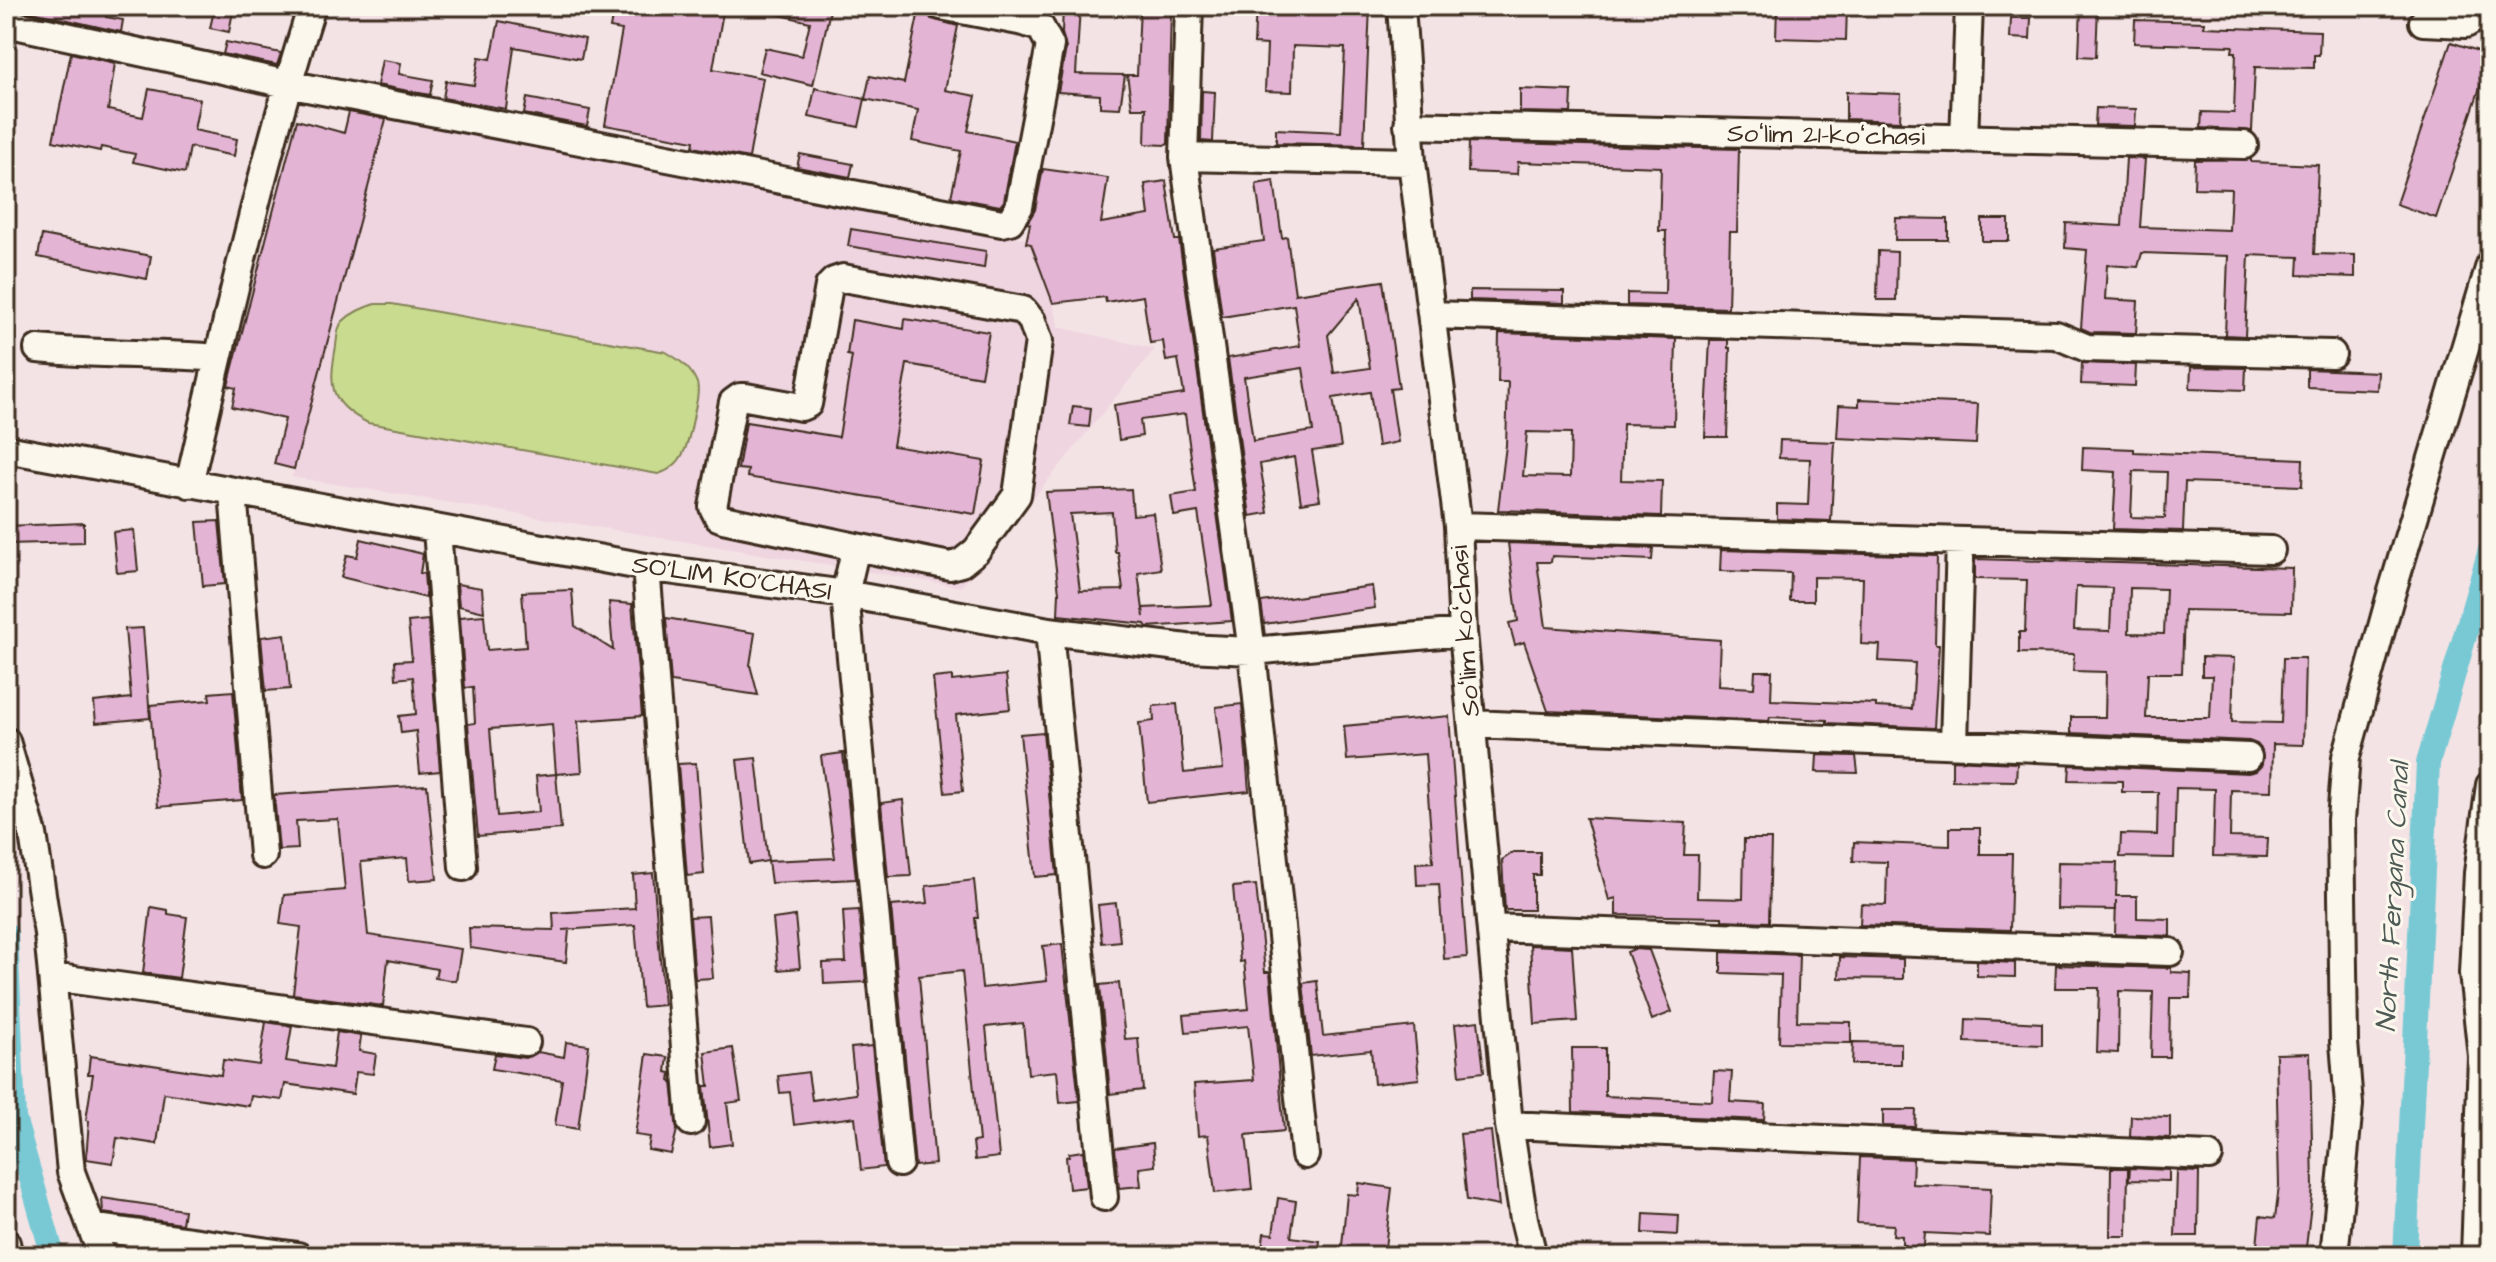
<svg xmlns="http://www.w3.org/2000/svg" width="2496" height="1262" viewBox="0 0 2496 1262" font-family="'Architects Daughter',sans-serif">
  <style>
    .built { fill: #efd5e0 }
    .green { fill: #c9db8f; stroke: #828256; stroke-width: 2 }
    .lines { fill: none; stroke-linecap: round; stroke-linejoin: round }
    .canal { stroke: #79c9d4; stroke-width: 24 }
    .building { fill: #e4b4d5; stroke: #3b2a1e; stroke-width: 2; fill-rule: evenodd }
    .minor-casing { stroke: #3b2a1e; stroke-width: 32 }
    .minor { stroke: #fbf7ec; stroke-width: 26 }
    .labels { text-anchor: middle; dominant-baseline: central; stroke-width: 6; stroke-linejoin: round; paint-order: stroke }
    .street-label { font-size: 26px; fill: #3b2a1e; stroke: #fbf7ec }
    .water-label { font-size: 28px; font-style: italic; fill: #4e5a55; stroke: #fbf7ec }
  </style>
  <rect width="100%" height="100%" fill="#f4e3e5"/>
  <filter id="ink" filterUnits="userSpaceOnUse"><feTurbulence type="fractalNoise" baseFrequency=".0125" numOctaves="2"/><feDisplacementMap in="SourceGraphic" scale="16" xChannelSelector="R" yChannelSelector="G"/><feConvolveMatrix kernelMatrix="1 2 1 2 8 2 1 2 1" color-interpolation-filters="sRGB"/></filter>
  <g filter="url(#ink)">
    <!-- built -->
    <path class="built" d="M387 113 1027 239 1026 243 1031 244 1053 303 1059 327 1155 349 961 587 292 477Z"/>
    <!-- green -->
    <path class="green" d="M375 304H392L666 352C680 360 691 368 697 383 700 392 696 404 694 414 689 439 686 466 658 474L368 423C328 403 329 385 336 346 337 338 337 328 342 322 352 312 363 308 375 304Z"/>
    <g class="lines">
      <!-- canal -->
      <path class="canal" d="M6 934 14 1118 53 1256
        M2405 1256 2428 763 2490 550"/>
    </g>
    <!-- building -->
    <path class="building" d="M6 6H108L106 17 123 20 121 32Z
      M215 6H234L229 32 210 28Z
      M614 6H724L713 69 763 78 749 158 693 147 694 141 605 125 622 30 610 28Z
      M773 6H831L813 85 759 72 765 48 802 56 810 22 772 13Z
      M920 6H925L931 19 958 26 945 90 976 96 968 131 1015 141 1004 201 1000 206 951 197 961 151 912 141 918 110 865 99 870 76 904 83Z
      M1063 6H1080L1076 74 1125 75 1120 108 1100 107V95L1058 92 1066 48 1062 33Z
      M1140 6H1171L1168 144 1166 145 1145 144 1146 108H1132L1127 75H1137Z
      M1256 6H1370L1364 145 1276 143V129L1341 132 1345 48 1293 46 1292 92 1265 91 1267 45 1254 44Z
      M1777 6H1847L1846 40 1776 38Z
      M2081 6H2098L2096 57 2079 56Z
      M2011 18H2031L2030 39 2010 38Z
      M2135 20 2205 22 2204 27 2320 31 2319 55H2314V68L2255 67 2252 131 2201 128 2202 112 2234 113 2236 52H2232L2233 46 2134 43Z
      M499 21 585 39 581 59 514 47 506 109 443 98 446 81 474 85 479 57 491 59Z
      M226 42 281 53 277 65 223 54Z
      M2451 42 2490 55V58L2436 218 2396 204Z
      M71 53 115 63 108 110 143 117 149 89 200 99 194 130 237 139 234 156 190 147 185 173 133 162 135 154 101 147 100 151 53 141Z
      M382 60 401 63 399 74 433 80 430 95 377 85Z
      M815 88 865 99 859 127 809 117Z
      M1520 89 1572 91 1571 113 1520 112Z
      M1202 91 1215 92 1213 142 1201 141Z
      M1846 92 1901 94 1900 121 1846 119Z
      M527 98 590 110 587 126 524 114Z
      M2096 108 2136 109 2135 126 2095 125Z
      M349 112 386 119 294 469 274 464 285 419 232 407 236 388 228 386 297 120 344 133Z
      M1469 142 1739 149 1737 232H1730L1728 308 1627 305V293L1665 294 1666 231H1659L1661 167 1518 162 1517 174 1468 172Z
      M800 154 853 164 850 177 797 167Z
      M2126 158 2145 159 2140 227 2229 230 2231 189 2194 188 2195 160 2251 159V162L2318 165 2314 254 2355 255V277L2298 275 2299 257 2249 255 2245 336 2225 335 2228 256 2142 253 2138 267 2107 265 2105 299 2138 301 2136 333 2090 332 2081 328 2087 250 2065 248 2066 223 2122 226Z
      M1043 169 1108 178 1101 223 1149 215 1145 184 1166 181 1175 240H1179L1180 246 1232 621 1147 627 1145 624 1058 615 1059 592 1046 492 1131 489 1133 515 1153 513 1161 569 1138 573 1144 617 1143 608 1212 605 1198 512 1174 516 1171 496 1196 492 1185 414 1140 420 1142 436 1119 440 1114 405 1184 394 1178 359 1166 361 1163 341 1150 343 1143 296 1106 302 1105 297 1053 303 1031 244 1026 243 1030 224 1027 223 1035 210ZM1112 512 1115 552H1118L1123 590 1080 591 1070 514Z
      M1274 181 1282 238 1287 237 1295 294 1383 281 1399 388 1390 389 1398 442 1378 446 1370 392 1333 398 1341 447 1312 451 1320 500 1301 503 1294 457 1260 464 1268 513 1250 516 1228 358 1300 346 1294 305 1222 317 1213 248 1264 241 1256 184ZM1359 298 1370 368 1334 373 1328 335ZM1303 368 1313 431 1253 441 1244 377Z
      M1896 218 1948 219V240H1895Z
      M1982 219H2009V241H1982Z
      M851 229 986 251 984 268 848 246Z
      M42 235 151 256 147 279 38 257Z
      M1878 251 1897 252 1896 300H1877Z
      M1470 290 1564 291V303L1470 300Z
      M905 319 989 332 981 377 907 364 893 446 984 461 975 514 747 477 748 470 738 469 746 422 839 437 852 356 847 355 852 320 904 329Z
      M1499 333 1676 339 1674 425 1623 424 1621 480 1662 481 1661 516 1498 510 1506 445 1508 382H1498ZM1527 432 1571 433 1570 477 1523 476Z
      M1710 340H1728V348H1730L1727 437H1705Z
      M2082 363 2136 365 2135 386 2081 384Z
      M2191 367 2246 368 2245 390 2190 388Z
      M2307 369 2378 372 2377 390 2307 387Z
      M1859 399 1978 404 1976 444 1837 438 1839 405 1859 406Z
      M1073 406 1091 408 1089 427 1070 425Z
      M1780 440 1835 442 1831 521 1777 519V504L1808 505 1810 459 1779 458Z
      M2083 447 2134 449V452L2303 459 2302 486 2185 482 2183 531 2113 529 2116 472 2082 470ZM2133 471 2167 472 2165 518 2131 517Z
      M219 521 225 584 203 586 197 522Z
      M84 523V542L6 544V526Z
      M134 530 138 571 117 573 113 532Z
      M361 539 423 554 420 573 424 574 426 598 341 577 347 555 357 557Z
      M1508 543 1653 548 1652 560 1552 556 1551 562H1537L1546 627 1720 640 1718 686 1754 688 1755 671H1772L1771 700 1876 704V707L1912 709 1915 663 1879 661 1880 645 1861 644 1863 578 1813 577V601H1790L1791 573 1720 571 1721 550 1937 556 1935 645H1939L1934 728 1827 723V720L1770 717 1769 721 1548 711 1524 642 1515 645 1509 623 1518 621Z
      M1975 559 2292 568 2291 612 2184 610 2182 673H2148L2146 718H2210L2212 676H2202V657L2234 658 2232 722 2281 723 2283 658H2305L2303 745 2273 744 2272 791 2231 790 2230 837 2268 838 2267 857 2213 856 2215 789 2176 788 2174 858 2120 857 2121 834 2157 835 2158 792H2122V781L2069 780 2070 765 2248 773 2256 771 2262 765V750L2257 744 2249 741 2071 733V717H2105L2106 672 2073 671 2074 654 2019 653V632H2025L2027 580 1975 579ZM2076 587 2112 588 2110 631 2074 630ZM2130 588 2166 589 2164 634 2129 633Z
      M457 584 482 588 484 612 459 606Z
      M1372 586 1375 608 1264 624 1261 602Z
      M572 590 575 626 613 650 609 602 632 604 642 716 578 721 582 772 556 774 561 829 478 836 468 724 475 723 473 687 465 688 460 617 484 615 487 650 526 647 522 592ZM552 724 556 774 536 776 539 812 497 816 490 729Z
      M666 618 755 633 750 665 758 695 671 682Z
      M428 620 440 771 420 773 416 731 401 733 399 716 416 714 413 677 396 679 395 661 412 660 408 622Z
      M143 628 150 718 96 723 94 702 131 698 125 629Z
      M285 634 290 689 266 691 261 637Z
      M1006 675 1010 709 956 715 963 791 945 793 933 678 952 676V681Z
      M233 691 242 800 158 807 150 705 210 700 209 693Z
      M1177 704 1184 773 1223 769 1216 707 1242 704 1249 791 1147 802 1139 723 1154 721 1153 706Z
      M1449 716 1467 957 1444 959 1439 884 1417 885 1416 863 1433 862 1425 754 1347 760 1344 726Z
      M1043 732 1057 875 1035 877 1020 734Z
      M843 753 856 879 771 883 768 861 835 858 821 756Z
      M1817 755 1856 756 1858 773 1816 772Z
      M756 758 768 861 749 864 737 760Z
      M1952 760 2017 763 2016 781 1952 780Z
      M696 763 704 874 687 876 678 764Z
      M427 785 437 879 409 881 407 858 361 862 368 935 461 949 456 981 435 978 437 969 388 960 383 1006 293 994 301 927 280 924 284 895 345 890 338 819 296 821 298 849 279 850 274 795Z
      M903 800 911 876 888 877 881 803Z
      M1586 818 1686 823 1684 855H1698L1697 898 1743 899 1744 839H1771L1769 922 1722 920V917L1616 915V898L1609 900Z
      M1950 828H1980V854H2012L2010 930 1860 925 1861 904 1886 905 1887 862 1853 861 1854 842 1950 846Z
      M1514 852H1540V875H1533V910H1505L1502 860Z
      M2058 862 2117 863 2116 896H2137V918L2170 919V936L2115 934 2116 900V910L2057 909Z
      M653 873 664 1005 642 1007 635 925 562 930H569L566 962 470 948 469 928 554 930 553 913 635 908 633 875Z
      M974 880 978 918H975L982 988 1047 981 1043 946 1062 944 1079 1101 1060 1103 1057 1071 1028 1074 1023 1023 986 1027 999 1157 975 1160 973 1142 979 1141 962 971 919 976 935 1164 915 1166 891 906 928 903 926 886Z
      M1256 885 1265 972H1270L1284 1131 1246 1135 1252 1189 1215 1193 1208 1135 1198 1136 1194 1084 1254 1080 1248 1026 1186 1032 1184 1015 1249 1009 1244 961 1240 962 1233 887Z
      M1116 903 1120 941 1102 943 1098 905Z
      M151 907 168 910V914L187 917 179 978 143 973Z
      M859 910 866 982 824 984 823 963 846 962 843 911Z
      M708 916 713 978 695 979 690 917Z
      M795 916 800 968 778 970 773 919Z
      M1530 945 1572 947 1577 1021 1535 1024Z
      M1634 949 1649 950 1672 1012 1652 1020 1627 952Z
      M1721 952 1799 955 1797 1021 1851 1022V1043L1779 1042 1781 975 1721 973Z
      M1840 957 1903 959V979L1839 978Z
      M1977 961 2015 963V977L1977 976Z
      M2056 965 2171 968V972L2191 973 2190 998H2170L2169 1057H2151L2153 992 2119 991 2118 1053 2097 1052 2099 988H2055Z
      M1317 981 1323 1036 1414 1026 1419 1079 1374 1084 1371 1050 1311 1056 1303 983Z
      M1119 983 1125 1039 1138 1038 1143 1090 1110 1094 1100 985Z
      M1966 1019 2042 1023V1045L1965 1042Z
      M1478 1021 1484 1072 1460 1075 1455 1024Z
      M266 1022 292 1026 286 1061 332 1068 337 1032 361 1036 359 1051 376 1054 373 1074 356 1072 353 1094 285 1084 282 1100 251 1096 249 1106 164 1093 157 1144 117 1138 113 1163 86 1159 89 1121 86 1120 93 1074H88L90 1056 221 1075 223 1060 259 1065Z
      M566 1042 589 1045 578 1129 555 1125 562 1080 492 1069 495 1054 525 1058 538 1052 564 1057Z
      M1853 1042 1901 1043V1064H1852Z
      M872 1046 884 1167 861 1170 855 1117 794 1125 790 1092 780 1093 778 1076 808 1072 812 1100 856 1094 851 1048Z
      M733 1048 741 1101 727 1103 732 1144 710 1147 704 1086H709L705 1052Z
      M1572 1048H1605V1096L1712 1101 1714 1071 1732 1072 1730 1102 1765 1104 1764 1120 1573 1112Z
      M2310 1053 2313 1187 2305 1256H2256L2260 1216 2275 1218 2279 1186 2276 1054Z
      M647 1054 668 1057 666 1072 671 1073 670 1081 672 1082 677 1130 671 1154 648 1150 650 1137 635 1135Z
      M1883 1110H1916L1915 1127 1883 1126Z
      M2131 1116 2170 1117V1138L2130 1136Z
      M1491 1131 1499 1206 1467 1200 1460 1134Z
      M1153 1143 1155 1166 1139 1168 1141 1186 1119 1188 1115 1148Z
      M1083 1151 1087 1187 1069 1189 1066 1157 1069 1156V1153Z
      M1860 1157 1913 1159 1912 1184 1991 1188 1989 1236 1925 1233 1923 1256H1905V1245H1902V1236L1893 1235 1894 1225 1857 1223Z
      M2111 1168H2128L2127 1236H2110Z
      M2130 1168 2169 1170V1181L2129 1180Z
      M2177 1171 2199 1172 2198 1236H2175Z
      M1359 1183 1392 1188 1384 1256H1341L1347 1194 1358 1195Z
      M102 1198 184 1210 182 1224 103 1213Z
      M1278 1198 1296 1201 1291 1237 1320 1241 1318 1256 1262 1250 1264 1233 1273 1234Z
      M1644 1213 1679 1215 1678 1235 1643 1233Z"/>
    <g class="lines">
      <!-- minor casing -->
      <g class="minor-casing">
        <path id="minor" d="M1189 6 1184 157 1412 162
          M1401 6 1412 162 1458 526 1463 632 1509 1125 1524 1219 1533 1256
          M2423 22 2466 24 2490 9
          M6 23 287 84 1002 223 1010 221 1019 207 1050 45 1041 28 1024 22 941 6
          M1408 125 2244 145
          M1964 139 1969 6
          M1184 157 1252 651 1305 1155
          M1432 315 2056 335 2087 348 2332 354
          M38 349C98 355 158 353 218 358
          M6 449 646 567 845 594 1049 631 1187 648 1252 651 1463 632
          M189 484C226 324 262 162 312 6
          M233 492 263 855
          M1458 526 2271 550
          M437 530 463 867
          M856 547 950 566 961 563 976 551 1017 495 1039 341 1032 321 1023 310 843 278 834 281 829 286 808 404 801 407 746 397H740L733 402 713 507 718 517 723 519 856 547 845 594 899 1163
          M646 567 691 1122
          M1049 631 1104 1197
          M1472 724 2248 757
          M6 741 33 834 48 934 71 1172 102 1256
          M1954 744 1960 541
          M1491 928 2170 952
          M52 977 526 1042
          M1509 1125 2209 1156
          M91 1227 298 1256
          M6 1243 9 1256
          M2334 1256 2349 1105 2344 1042 2341 820 2346 757 2390 598 2490 265
          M2475 1256 2482 1056 2473 973 2478 873 2490 785"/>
      </g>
      <!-- minor -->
      <use href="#minor" class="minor"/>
    </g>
  </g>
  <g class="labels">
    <!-- street labels -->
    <g class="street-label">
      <text transform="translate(1826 135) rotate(1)">Soʻlim 21-koʻchasi</text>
      <text transform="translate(732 578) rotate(8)">SO'LIM KO'CHASI</text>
      <text transform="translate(1465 631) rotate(-94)">Soʻlim koʻchasi</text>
    </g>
    <!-- water labels -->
    <g class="water-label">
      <text transform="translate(2393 897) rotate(-87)">North Fergana Canal</text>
    </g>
  </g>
  <!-- margin -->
  <rect width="2496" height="1262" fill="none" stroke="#fbf7ec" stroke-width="32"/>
  <rect x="16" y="16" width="2464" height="1230" fill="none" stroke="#3b2a1e" stroke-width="3" filter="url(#ink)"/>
</svg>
